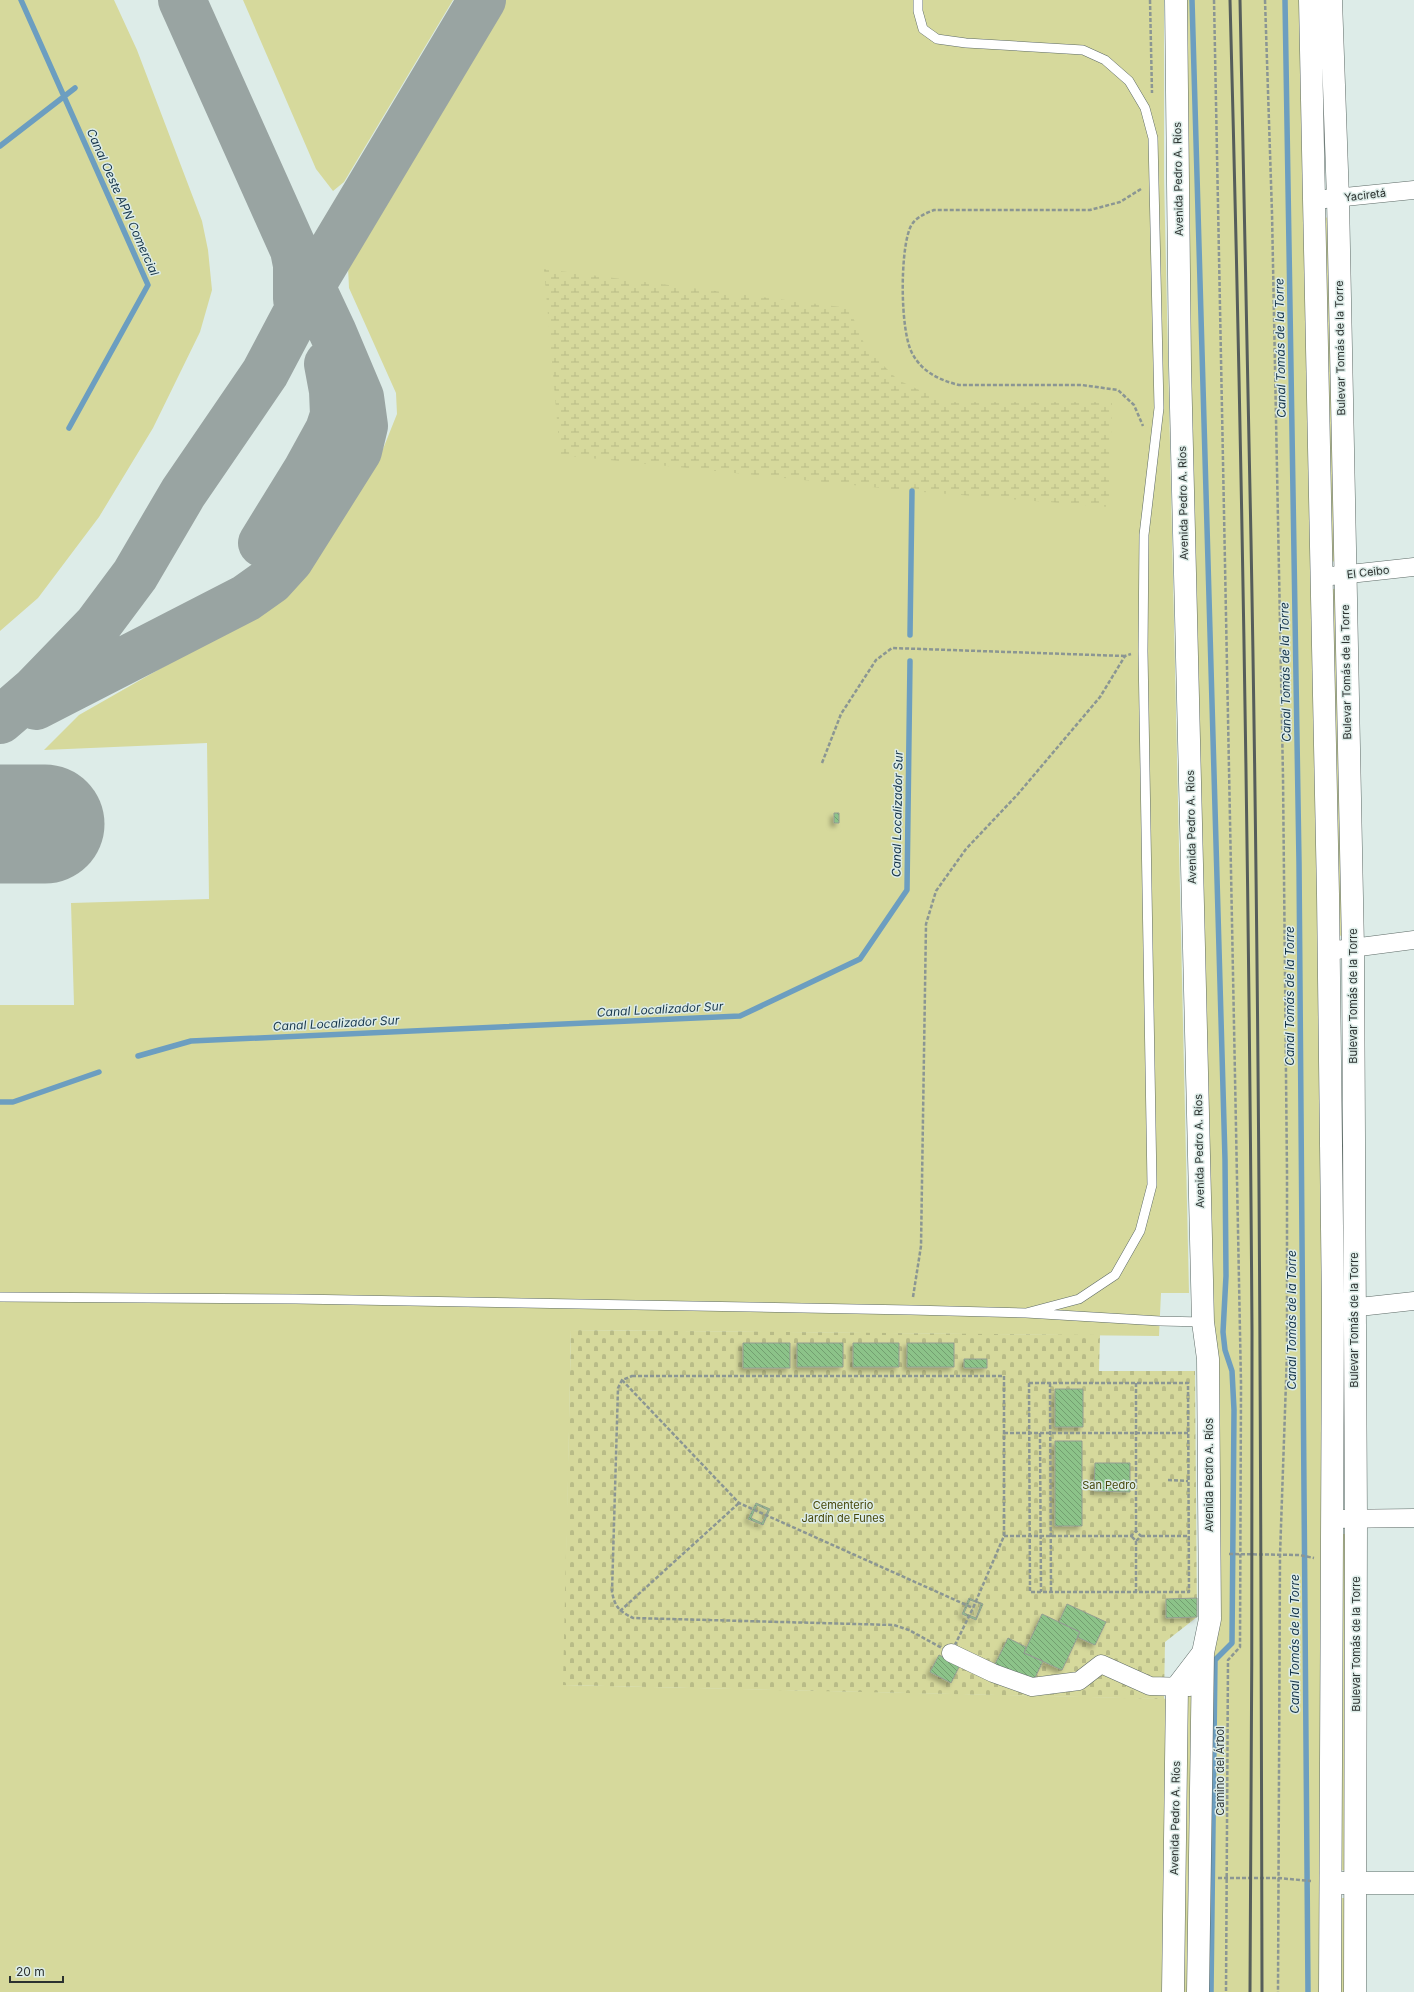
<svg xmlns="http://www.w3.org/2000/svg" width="1414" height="1992" viewBox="0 0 1414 1992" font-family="Inter,sans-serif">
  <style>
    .green { fill: #d6d99c }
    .wetland { fill: url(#wetland-marsh) }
    .cemetery { fill: url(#cemetery-stones) }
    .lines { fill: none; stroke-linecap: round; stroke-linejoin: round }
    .stream { stroke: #6c9ec0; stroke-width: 5.5 }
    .taxiway { stroke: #99a4a2; stroke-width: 48 }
    .runway { stroke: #99a4a2; stroke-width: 119 }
    .building { fill: url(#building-back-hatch); stroke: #939c92; fill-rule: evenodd; filter: url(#shadow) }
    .service-casing { stroke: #5d6a66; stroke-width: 10 }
    .minor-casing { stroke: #5d6a66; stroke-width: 19 }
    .tertiary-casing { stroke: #5d6a66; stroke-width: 23 }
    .secondary-casing { stroke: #5d6a66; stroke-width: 23 }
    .path { stroke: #8b9693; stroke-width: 2.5; stroke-dasharray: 4 2; stroke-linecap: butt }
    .service { stroke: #fff; stroke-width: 9 }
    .minor { stroke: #fff; stroke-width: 18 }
    .tertiary { stroke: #fff; stroke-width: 22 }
    .secondary { stroke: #fff; stroke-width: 22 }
    .rail { stroke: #555d5b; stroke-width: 3 }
    .labels { text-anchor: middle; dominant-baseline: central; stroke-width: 3; stroke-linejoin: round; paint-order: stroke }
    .street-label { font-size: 11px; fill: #2c3230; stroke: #ddece8 }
    .park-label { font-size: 11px; fill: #46470a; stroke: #ddece8 }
    .water-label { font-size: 12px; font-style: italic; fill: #16354a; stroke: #ddece8 }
  </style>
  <defs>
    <pattern id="wetland-marsh" width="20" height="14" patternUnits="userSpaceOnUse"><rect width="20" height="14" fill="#d6d99c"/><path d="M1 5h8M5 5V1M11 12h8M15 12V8" fill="none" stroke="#b8bb87"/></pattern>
    <pattern id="cemetery-stones" width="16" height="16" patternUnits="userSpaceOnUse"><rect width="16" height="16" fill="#d6d99c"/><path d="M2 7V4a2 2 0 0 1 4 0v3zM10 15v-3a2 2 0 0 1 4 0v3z" fill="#b8bb87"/></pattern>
    <pattern id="building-back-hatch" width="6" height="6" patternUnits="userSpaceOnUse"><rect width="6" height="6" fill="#8cc389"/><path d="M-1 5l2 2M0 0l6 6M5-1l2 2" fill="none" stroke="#739f70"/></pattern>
    <filter id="shadow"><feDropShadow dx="-3.5" dy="3.5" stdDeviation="2" flood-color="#0004"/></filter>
  </defs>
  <rect width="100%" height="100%" fill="#ddece8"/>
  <!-- green -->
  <path class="green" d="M0 0H114L137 50 202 221 208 250 212 290 200 332 153 428 99 517 38 598 0 631Z
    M243 0H453L344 182 333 191 316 169Z
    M503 0H1164V177L1189 1293H1161L1159 1336 571 1330 564 1685 1177 1699 1203 1653 1176 0H1310L1330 1992H0V1005H74L71 903 209 899 207 743 44 750 79 715 272 605 295 586 381 454 397 414 396 393 349 288 348 267 354 249 366 227Z
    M1330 217 1336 562 1331 561 1324 218Z
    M1333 589H1338L1342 936 1337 935Z
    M1342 1534H1348L1346 1871 1341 1870Z
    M1340 1898H1345L1348 1992H1337Z"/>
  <!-- wetland -->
  <path class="wetland" d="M544 269 849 308 866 348 898 380 945 402H1112L1109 507 911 491 560 455Z"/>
  <!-- cemetery -->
  <path class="cemetery" d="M571 1330 1100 1335 1099 1371H1195L1197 1617 1165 1642 1164 1699 563 1685Z"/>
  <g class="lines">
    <!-- stream -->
    <path class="stream" d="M21 0 148 285 69 428
      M1192 0 1225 1159 1226 1276 1223 1332 1225 1350 1232 1371 1234 1410 1232 1643 1215 1660 1211 1992
      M1285 0 1299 862 1308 1992
      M0 146 75 88
      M910 635 912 491
      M138 1056 191 1041 740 1016 860 959 907 890 910 661
      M0 1102H13L99 1072"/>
    <!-- taxiway -->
    <path class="taxiway" d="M182 0 294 250 297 265V299
      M262 543 307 470 329 430 334 415 333 391 328 364
      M36 706 246 598 270 581 290 559 358 451 364 426 360 397 333 333 301 265
      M0 720 35 690 97 626 135 575 183 493 265 373 311 286 482 0"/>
    <!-- runway -->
    <path class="runway" d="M0 824H45"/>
  </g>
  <!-- building -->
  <path class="building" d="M834 813H839V823H834Z
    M743 1343H790V1368H743Z
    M797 1343H843V1367H797Z
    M853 1343H899V1367H853Z
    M907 1343H954V1367H907Z
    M964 1359H987V1368H964Z
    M1055 1389H1083V1427H1055Z
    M1055 1441H1082V1526H1055Z
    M1095 1463H1130V1492L1094 1491Z
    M756 1503 770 1509 763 1525 748 1519ZM757 1505 768 1510 762 1523 751 1518Z
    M969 1598 983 1604 976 1620 962 1614ZM970 1600 981 1604 976 1618 964 1613Z
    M1197 1598V1617L1166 1618V1599Z
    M1067 1604 1106 1622 1095 1645 1077 1637 1080 1632 1059 1622Z
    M1042 1614 1080 1632 1062 1670 1024 1653Z
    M1008 1638 1026 1647 1024 1653 1043 1661 1033 1682 995 1664Z
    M939 1655 960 1665 951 1683 930 1672Z"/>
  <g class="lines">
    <!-- service casing -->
    <g class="service-casing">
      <path id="service" d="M918 0V11L923 29 937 39 966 43 1083 50 1105 60 1129 81 1145 108 1153 138 1159 408 1144 535 1143 651 1152 1185 1140 1231 1115 1275 1079 1299 1026 1313
        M0 1297 296 1299 911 1310 1026 1313 1160 1321 1203 1322"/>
    </g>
    <!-- minor casing -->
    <g class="minor-casing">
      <path id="minor" d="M1315 200 1414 190
        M1322 577 1414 567
        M1329 951 1414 940
        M1341 1309 1414 1301
        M1332 1519 1414 1518
        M951 1653 993 1673 1032 1687 1079 1681 1101 1664 1150 1686 1190 1687"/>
    </g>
    <!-- tertiary casing -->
    <g class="tertiary-casing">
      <path id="tertiary" d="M1310 0 1328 894 1333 1310 1330 1992
        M1331 0 1338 199 1353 948 1356 1519 1355 1992
        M1341 1883H1414"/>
    </g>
    <!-- secondary casing -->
    <g class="secondary-casing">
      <path id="secondary" d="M1176 0 1180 366 1203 1322 1208 1359 1210 1619 1203 1653 1198 1992
        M1173 1992 1177 1687 1203 1653"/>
    </g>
    <!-- path -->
    <path class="path" d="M1150 0 1152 93
      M1214 0 1241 1384 1240 1647 1228 1660 1226 1992
      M1265 0 1272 213 1283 777 1287 1173V1353L1280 1555 1278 1992
      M1141 189 1120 202 1090 210H934C924 214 914 218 910 228 900 252 900 330 912 353 922 372 939 380 959 385H1082L1118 390 1134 405 1143 426
      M822 763 841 714 876 660 892 648 1125 656
      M913 1297 921 1246 926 924 936 891 966 849 1018 794 1100 697 1125 656 1131 654
      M632 1376H1004V1536L973 1608 951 1653 909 1630 894 1625 633 1618C619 1611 615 1607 612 1592L618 1388 622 1380Z
      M622 1380 739 1503 973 1608
      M1029 1383H1188L1189 1592H1030Z
      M1050 1383 1051 1592
      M1136 1383V1531
      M1004 1433H1189
      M1040 1433 1041 1592
      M1168 1480 1188 1481
      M1004 1536H1131L1136 1531 1141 1536 1136 1541 1131 1536
      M1141 1536H1189
      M1136 1541V1592
      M1229 1554 1299 1555 1314 1558
      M620 1611 739 1503
      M1218 1878H1278L1311 1881"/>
    <!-- service -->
    <use href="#service" class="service"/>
    <!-- minor -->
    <use href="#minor" class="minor"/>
    <!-- tertiary -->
    <use href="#tertiary" class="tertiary"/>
    <!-- secondary -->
    <use href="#secondary" class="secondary"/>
    <!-- rail -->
    <path class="rail" d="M1230 0C1242 444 1249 887 1252 1331 1253 1551 1251 1772 1250 1992
      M1240 0C1245 180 1248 360 1251 540 1260 1024 1261 1508 1262 1992"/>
  </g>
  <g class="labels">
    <!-- street labels -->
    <g class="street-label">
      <text transform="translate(1178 179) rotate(-91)">Avenida Pedro A. Ríos</text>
      <text transform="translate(1365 195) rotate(-7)">Yaciretá</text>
      <text transform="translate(1340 348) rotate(-91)">Bulevar Tomás de la Torre</text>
      <text transform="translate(1183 503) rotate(-91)">Avenida Pedro A. Ríos</text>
      <text transform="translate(1368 572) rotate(-7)">El Ceibo</text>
      <text transform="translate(1346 672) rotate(-91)">Bulevar Tomás de la Torre</text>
      <text transform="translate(1191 827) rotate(-91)">Avenida Pedro A. Ríos</text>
      <text transform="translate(1353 996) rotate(-90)">Bulevar Tomás de la Torre</text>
      <text transform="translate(1199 1151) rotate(-91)">Avenida Pedro A. Ríos</text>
      <text transform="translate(1354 1320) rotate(-90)">Bulevar Tomás de la Torre</text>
      <text transform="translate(1209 1475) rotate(-90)">Avenida Pedro A. Ríos</text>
      <text transform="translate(1356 1644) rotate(-90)">Bulevar Tomás de la Torre</text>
      <text transform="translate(1220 1771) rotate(-90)">Camino del Árbol</text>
      <text transform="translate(1175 1818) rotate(-89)">Avenida Pedro A. Ríos</text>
    </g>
    <!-- park labels -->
    <g class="park-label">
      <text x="1109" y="1485">San Pedro</text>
      <text x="843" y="1505">Cementerio<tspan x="843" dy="13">Jardín de Funes</tspan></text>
    </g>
    <!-- water labels -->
    <g class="water-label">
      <text transform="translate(123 202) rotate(66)">Canal Oeste APN Comercial</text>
      <text transform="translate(1280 348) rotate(-91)">Canal Tomás de la Torre</text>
      <text transform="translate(1285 672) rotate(-91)">Canal Tomás de la Torre</text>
      <text transform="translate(897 814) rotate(-89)">Canal Localizador Sur</text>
      <text transform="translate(1289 996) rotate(-90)">Canal Tomás de la Torre</text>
      <text transform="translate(660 1009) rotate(-3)">Canal Localizador Sur</text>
      <text transform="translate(336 1023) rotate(-3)">Canal Localizador Sur</text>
      <text transform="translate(1291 1320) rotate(-90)">Canal Tomás de la Torre</text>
      <text transform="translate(1294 1644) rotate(-90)">Canal Tomás de la Torre</text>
    </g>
  </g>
  <!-- scale -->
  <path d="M10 1976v6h53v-6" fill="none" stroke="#2c3230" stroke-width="2"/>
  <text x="16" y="1976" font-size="12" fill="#2c3230" stroke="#ddece8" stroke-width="3" paint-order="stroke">20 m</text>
</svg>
